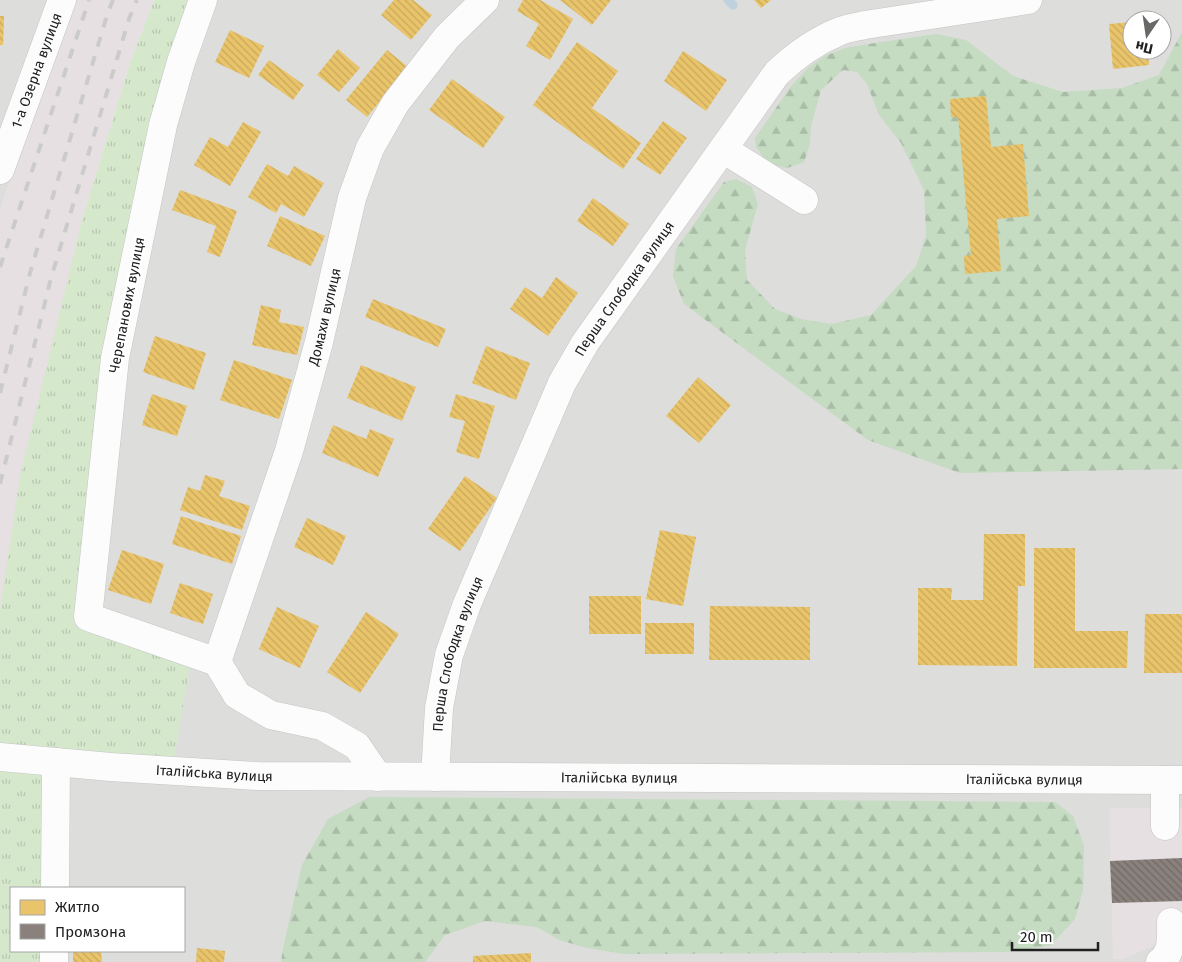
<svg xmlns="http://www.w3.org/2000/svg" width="1182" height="962" viewBox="0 0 1182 962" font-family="'Fira Sans',sans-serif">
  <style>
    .residential { fill: #dddddb; fill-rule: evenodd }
    .industrial { fill: #e7e0e2 }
    .grass { fill: url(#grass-tufts) }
    .forest { fill: url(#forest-firs) }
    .homes { fill: url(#homes-back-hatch) }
    .industry { fill: url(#industry-back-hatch) }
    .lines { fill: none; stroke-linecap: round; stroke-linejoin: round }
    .stream { stroke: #c0d1de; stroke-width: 9 }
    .minor-casing { stroke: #c5c5c4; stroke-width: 29 }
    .minor { stroke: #fcfcfc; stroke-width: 28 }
    .rail { stroke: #cbcbcb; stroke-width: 4; stroke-dasharray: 10 10; stroke-linecap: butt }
    .labels { text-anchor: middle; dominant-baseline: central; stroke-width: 5; stroke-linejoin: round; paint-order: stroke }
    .street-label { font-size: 14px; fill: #202020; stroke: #fff }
  </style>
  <defs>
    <pattern id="grass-tufts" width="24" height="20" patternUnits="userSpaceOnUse" patternTransform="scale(1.25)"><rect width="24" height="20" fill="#d5e8cc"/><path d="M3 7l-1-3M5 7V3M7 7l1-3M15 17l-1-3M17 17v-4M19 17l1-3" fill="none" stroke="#b7c7af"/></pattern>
    <pattern id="forest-firs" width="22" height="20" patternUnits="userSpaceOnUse" patternTransform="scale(1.25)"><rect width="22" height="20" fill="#c5dbc2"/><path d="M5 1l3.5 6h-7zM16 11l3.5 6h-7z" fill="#a9bca6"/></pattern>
    <pattern id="homes-back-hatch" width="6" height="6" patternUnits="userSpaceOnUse" patternTransform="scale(1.25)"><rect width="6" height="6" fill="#e9c46a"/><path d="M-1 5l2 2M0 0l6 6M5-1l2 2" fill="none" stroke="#c8a85c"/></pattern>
    <pattern id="industry-back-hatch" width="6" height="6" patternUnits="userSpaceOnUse" patternTransform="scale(1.25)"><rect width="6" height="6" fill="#8a817c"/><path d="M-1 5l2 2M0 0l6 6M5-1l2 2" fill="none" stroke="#706965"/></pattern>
  </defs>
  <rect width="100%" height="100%" fill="#eeeeea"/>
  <!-- residential -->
  <path class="residential" d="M0 0H71L0 210Z
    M189 0H1182V962H40L41 951H184V888H41L43 775 190 666 74 627 102 354ZM1132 20H1162V50H1132Z"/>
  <!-- industrial -->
  <path class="industrial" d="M71 0H154L130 63 82 220 0 609V210Z
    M1109 808H1182V942L1159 943 1124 959H1113Z"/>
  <!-- grass -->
  <path class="grass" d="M154 0H189L102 354 74 626 190 666 173 765 46 755 41 888H11V951H41L40 962H0V609L20 476 82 220 130 63Z"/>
  <!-- forest -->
  <path class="forest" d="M1182 32V469L960 473 868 440 684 304 673 276 676 249 724 182 736 179 752 187 758 204 745 250 747 280 775 309 801 319 832 324 871 315 916 266 926 236 924 190 901 143 879 115 867 84 857 72 843 70 821 90 811 126 810 144 804 162 787 168 768 164 756 147 755 138 792 85 808 68 825 56 845 48 868 44 936 34 966 40 1013 76 1063 92 1122 88 1159 75Z
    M369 797 1055 802 1073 816 1084 846 1083 890 1075 919 1050 946 1007 952 624 954 587 948 559 940 537 927 485 921 445 935 425 962H281L283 948 302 865 328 819Z"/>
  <!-- homes -->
  <path class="homes" d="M394 0H413L432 15 411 40 381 15Z
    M523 0H540L573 19 550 60 526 46 539 24 517 11Z
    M560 0H611L592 25Z
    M754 0H771L761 8Z
    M0 16H4L3 45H0Z
    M1132 22V50H1148L1149 65 1113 69 1109 24Z
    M230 30 264 46 249 78 215 62Z
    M577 42 618 71 592 108 641 143 623 169 533 105Z
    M338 49 360 68 339 92 317 75Z
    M387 50 408 67 367 117 346 100Z
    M683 51 727 80 706 111 664 81Z
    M269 60 304 85 293 100 258 75Z
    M452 79 505 117 483 148 429 110Z
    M986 96 991 147 1023 144 1029 216 997 219 1001 271 965 274 964 256 971 255 958 117H951L950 99Z
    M663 121 687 138 660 175 636 159Z
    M243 122 261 132 230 186 194 165 210 137 228 147Z
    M267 164 288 176 294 166 324 183 304 217 281 204 276 213 248 197Z
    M180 190 237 211 220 257 207 252 216 226 172 210Z
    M593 198 629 224 613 246 577 221Z
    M280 216 325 236 311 266 267 246Z
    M556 277 578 293 548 336 510 309 525 287 542 298Z
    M373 299 446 329 438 347 365 317Z
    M261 305 281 310 279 322 304 327 297 355 252 345Z
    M155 336 206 353 194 390 143 372Z
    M486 346 530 363 516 400 472 383Z
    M234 360 292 380 279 419 220 400Z
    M361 365 416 387 402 421 347 398Z
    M698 377 731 405 699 443 666 416Z
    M152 394 187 406 177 436 142 425Z
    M456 394 495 406 479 459 456 452 465 421 449 417Z
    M333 425 366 439 370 429 394 439 378 477 322 453Z
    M205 475 225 481 219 496 250 506 242 530 180 510 188 487 200 491Z
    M465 476 497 498 460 551 428 529Z
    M181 516 241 536 232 564 172 544Z
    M307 518 346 536 333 565 294 547Z
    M660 530 696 537 683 606 646 599Z
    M984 534H1025V586H1018L1017 666 918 665V588H952L951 600H983Z
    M1034 548H1075V631H1128L1127 668H1034Z
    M122 550 164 564 151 604 108 590Z
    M180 583 213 594 203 624 170 613Z
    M589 596H641V634H589Z
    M710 606 810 607V660H709Z
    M277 607 319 626 300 668 259 649Z
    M366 612 399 634 360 693 327 672Z
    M1145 614H1182V673H1144Z
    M645 623H694V654H645Z
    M197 948 225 951 224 962H196Z
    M73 951H101L102 962H73Z
    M531 953V962H473V956Z"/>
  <!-- industry -->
  <path class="industry" d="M1182 858V901L1112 903 1110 861Z"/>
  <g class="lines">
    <!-- stream -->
    <path class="stream" d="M728 0 733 5"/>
    <!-- minor casing -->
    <g class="minor-casing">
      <g id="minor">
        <path d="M203 0 181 62 163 125 115 358 88 617 217 662 237 695 271 715 322 726 357 746 378 777"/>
        <path d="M723 149 804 200"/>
        <path id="s1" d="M0 170 62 0"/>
        <path id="s2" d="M217 662 289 451 319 342 352 198 370 148 395 104 447 37 485 0"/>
        <path id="s3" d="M0 757 111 767 257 776 1182 780"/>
        <path id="s4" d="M435 777 439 708 449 655 467 604 562 383 585 343 777 73C796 55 814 42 838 32 847 28 856 27 865 25L1028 0"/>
        <path d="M1165 826V780"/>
        <path d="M55 888 56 762"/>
        <path d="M54 962V951"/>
        <path d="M1160 962C1173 953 1171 936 1171 922"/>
      </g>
    </g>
    <!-- minor -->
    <use href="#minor" class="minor"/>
    <!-- rail -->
    <path class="rail" d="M0 267 89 0
      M0 393 30 273 108 12 113 0
      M0 484 51 278 129 19 137 0"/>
  </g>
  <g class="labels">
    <!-- street labels -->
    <g class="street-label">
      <text stroke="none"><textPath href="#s1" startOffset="106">1-а Озерна вулиця</textPath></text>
      <text stroke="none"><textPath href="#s4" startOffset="531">Перша Слободка вулиця</textPath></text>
      <text transform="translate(127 305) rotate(-79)">Черепанових вулиця</text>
      <text stroke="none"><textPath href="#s2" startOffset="362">Домахи вулиця</textPath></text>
      <text stroke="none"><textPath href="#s4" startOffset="126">Перша Слободка вулиця</textPath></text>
      <text stroke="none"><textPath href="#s3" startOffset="215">Італійська вулиця</textPath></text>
      <text stroke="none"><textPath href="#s3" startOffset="620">Італійська вулиця</textPath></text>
      <text stroke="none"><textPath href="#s3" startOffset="1025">Італійська вулиця</textPath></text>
    </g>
  </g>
  <!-- legend -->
  <rect x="10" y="887" width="175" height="65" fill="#ffffff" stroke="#a6a6a6"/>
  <rect x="20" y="900" width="25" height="15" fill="#e9c46a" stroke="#a6a6a6"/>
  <text x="55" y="912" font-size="15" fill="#202020">Житло</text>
  <rect x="20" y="924" width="25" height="15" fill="#8a817c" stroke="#a6a6a6"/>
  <text x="55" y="937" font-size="15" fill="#202020">Промзона</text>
  <!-- north arrow -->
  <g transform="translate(1147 35) rotate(193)"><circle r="24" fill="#ffffff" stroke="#a6a6a6"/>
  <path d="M0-4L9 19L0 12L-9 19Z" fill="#686867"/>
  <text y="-8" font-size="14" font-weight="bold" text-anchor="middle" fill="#202020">Пн</text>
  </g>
  <!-- scale -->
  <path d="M1012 942v8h86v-8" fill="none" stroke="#202020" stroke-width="2.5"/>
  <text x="1020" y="942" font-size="15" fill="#202020" stroke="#ffffff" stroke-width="4" paint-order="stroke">20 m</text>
</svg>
